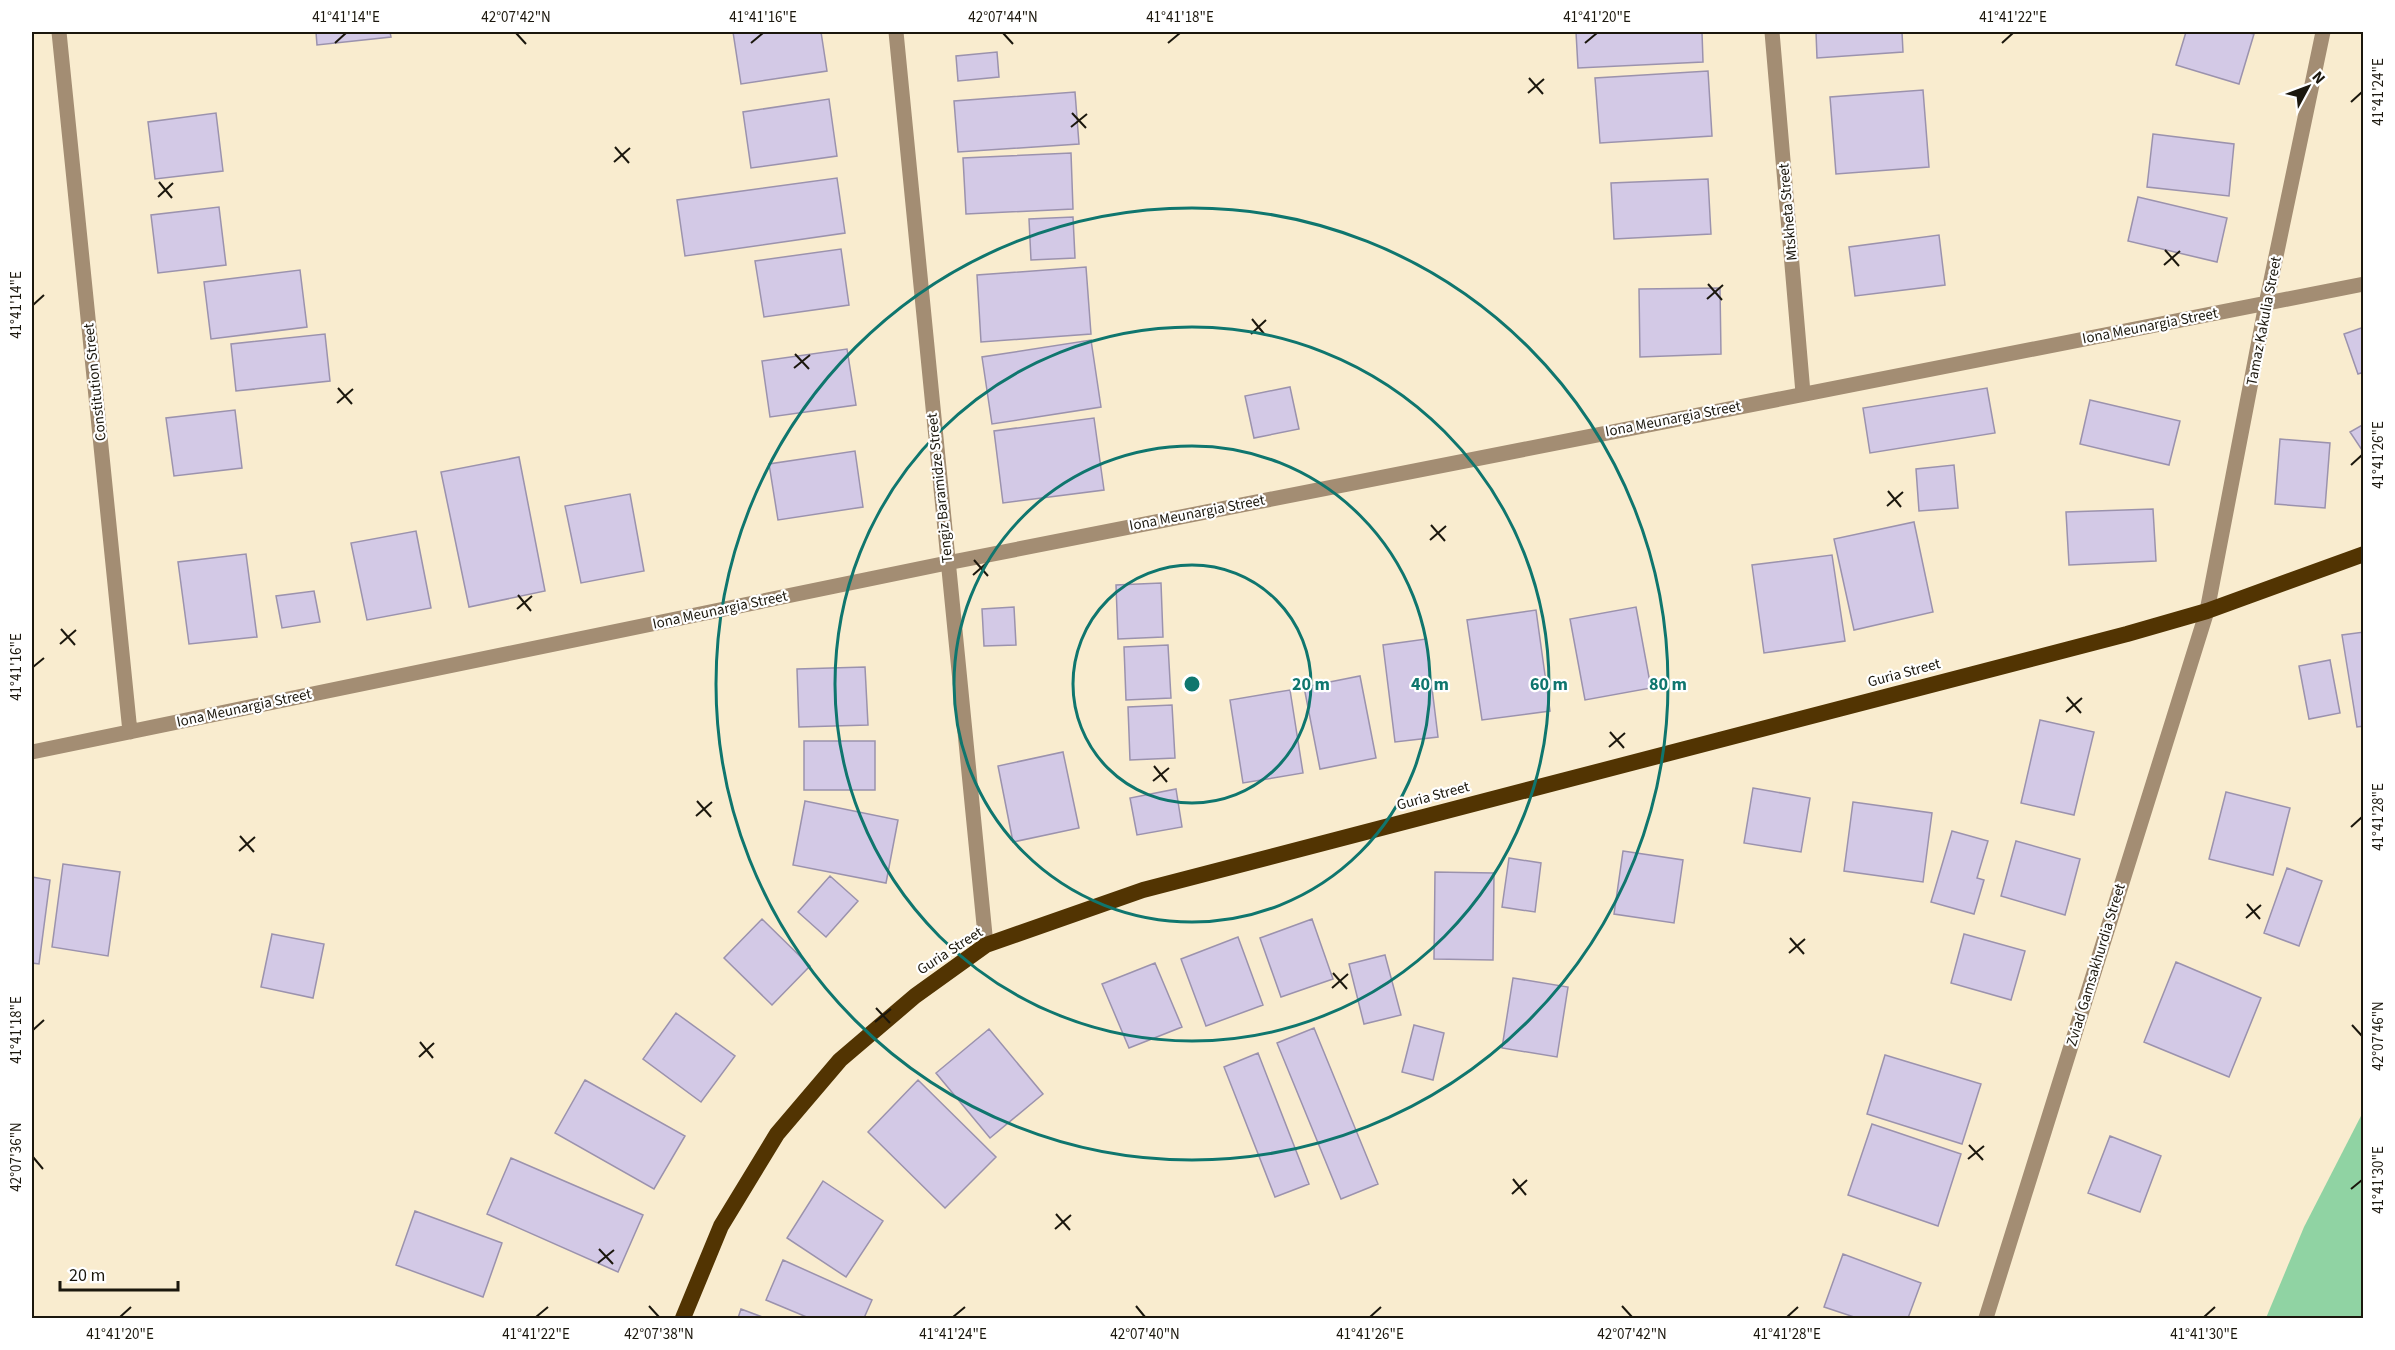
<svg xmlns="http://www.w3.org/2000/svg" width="2395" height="1350" viewBox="0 0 2395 1350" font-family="'Source Sans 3',sans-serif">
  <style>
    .green { fill: #90d3a3 }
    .building { fill: #d3c9e6; stroke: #9b92ad; stroke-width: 1.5 }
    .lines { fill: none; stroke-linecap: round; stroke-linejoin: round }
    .minor { stroke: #a38d73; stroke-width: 15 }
    .trunk { stroke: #523402; stroke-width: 16 }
    .ticks { fill: none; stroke: #1b170d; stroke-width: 2 }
    .ring { fill: none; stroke: #0f766e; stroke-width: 3 }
    .labels { text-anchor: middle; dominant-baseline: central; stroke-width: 4.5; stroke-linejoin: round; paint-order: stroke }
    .street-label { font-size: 15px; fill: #1b170d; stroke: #fff }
    .centre { fill: #0f766e; stroke: #fff; stroke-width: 3 }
    .ring-label { font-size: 18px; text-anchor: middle; font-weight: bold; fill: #0f766e; stroke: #fff; stroke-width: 4.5; stroke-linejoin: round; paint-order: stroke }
    .neatline { fill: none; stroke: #1b170d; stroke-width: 2 }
    .ticks-label { font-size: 15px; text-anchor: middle; fill: #1b170d }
  </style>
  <rect width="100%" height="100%" fill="#f9eccf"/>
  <!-- green -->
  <path class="green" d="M2363 1112V1318H2266L2304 1227Z"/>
  <!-- building -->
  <path class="building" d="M316 32H390L391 37 317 45Z
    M733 32H821L827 71 741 84Z
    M1576 32H1702L1703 62 1578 68Z
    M1816 32H1902L1903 52 1817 58Z
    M2186 32H2244L2254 34 2239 84 2176 65Z
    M997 52 999 77 958 81 956 56Z
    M1708 71 1712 136 1600 143 1595 78Z
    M1923 90 1929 167 1836 174 1830 97Z
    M1075 92 1079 144 958 152 954 101Z
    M829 99 837 156 751 168 743 112Z
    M216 113 223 171 155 179 148 122Z
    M2153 134 2234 144 2229 196 2147 187Z
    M1071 153 1073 209 966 214 963 158Z
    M837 178 845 233 685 256 677 200Z
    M1708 179 1711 234 1614 239 1611 183Z
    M2138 197 2227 218 2217 262 2128 241Z
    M219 207 226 265 158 273 151 215Z
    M1073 217 1075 258 1031 260 1029 219Z
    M1939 235 1945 285 1855 296 1849 247Z
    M841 249 849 305 764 317 755 261Z
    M1086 267 1091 334 981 342 977 275Z
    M300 270 307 327 211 339 204 282Z
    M1720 288 1721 354 1640 357 1639 289Z
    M2364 327V372L2358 374 2344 334Z
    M325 334 330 381 236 391 231 344Z
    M1091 340 1101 407 992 424 982 357Z
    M847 349 856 405 770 417 762 361Z
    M1290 387 1299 429 1254 438 1245 396Z
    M1987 388 1995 433 1870 453 1863 408Z
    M2090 400 2180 421 2169 465 2080 444Z
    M235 410 242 468 174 476 166 418Z
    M1094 418 1104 490 1003 503 994 431Z
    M2364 424V453L2350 432Z
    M2280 439 2330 443 2325 508 2275 504Z
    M855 451 863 507 778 520 769 464Z
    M519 457 545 591 469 607 441 472Z
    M1954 465 1958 508 1919 511 1916 469Z
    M630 494 644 571 581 583 565 506Z
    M2153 509 2156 561 2069 565 2066 512Z
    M1914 522 1933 612 1854 630 1834 539Z
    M416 531 431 608 367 620 351 543Z
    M246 554 257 637 189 644 178 562Z
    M1832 555 1845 641 1764 653 1752 565Z
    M1161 583 1163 637 1118 639 1116 585Z
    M314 591 320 622 282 628 276 596Z
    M1014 607 1016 645 984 646 982 609Z
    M1636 607 1651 688 1585 700 1570 619Z
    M1536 610 1550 711 1482 720 1467 620Z
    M2364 632V726L2357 727 2342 635Z
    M1426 639 1438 737 1395 742 1383 645Z
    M1168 645 1171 698 1126 700 1124 647Z
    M2330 660 2340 713 2309 719 2299 666Z
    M865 667 868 725 799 727 797 669Z
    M1360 676 1376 758 1320 769 1304 687Z
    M1290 690 1303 773 1243 783 1230 700Z
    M1172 705 1175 758 1130 760 1128 707Z
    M2040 720 2094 732 2074 815 2021 803Z
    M804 741H875V790H804Z
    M1063 752 1079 828 1013 842 998 766Z
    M1753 788 1810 798 1801 852 1744 843Z
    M1176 789 1182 827 1137 835 1130 798Z
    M2226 792 2290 808 2273 875 2209 859Z
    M805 801 898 820 886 883 793 865Z
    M1853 802 1932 813 1923 882 1844 871Z
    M1952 831 1988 841 1977 878 1984 880 1974 914 1931 902Z
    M2016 841 2080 859 2065 915 2001 896Z
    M1623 851 1683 860 1674 923 1614 914Z
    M1509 858 1541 863 1535 912 1502 907Z
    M63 864 120 872 108 956 52 947Z
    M2287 868 2322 881 2299 946 2264 933Z
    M1435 872 1494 873 1493 960 1434 959Z
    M830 876 858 901 826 937 798 912Z
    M32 877 50 880 39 964 32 963Z
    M762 919 810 966 772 1005 724 958Z
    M1312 919 1333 979 1281 997 1260 938Z
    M272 934 324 944 313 998 261 987Z
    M1964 934 2025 951 2011 1000 1951 983Z
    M1238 937 1263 1005 1206 1026 1181 959Z
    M1385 955 1401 1015 1364 1024 1349 964Z
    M2176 962 2261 998 2229 1077 2144 1042Z
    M1155 963 1182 1027 1129 1048 1102 984Z
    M1513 978 1568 987 1557 1057 1502 1048Z
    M676 1013 735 1056 701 1102 643 1059Z
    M1414 1025 1444 1033 1433 1080 1402 1072Z
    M1314 1028 1378 1184 1341 1199 1277 1043Z
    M989 1029 1043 1094 990 1138 936 1073Z
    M1258 1053 1309 1184 1275 1197 1224 1067Z
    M1885 1055 1981 1084 1962 1144 1867 1114Z
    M585 1080 685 1136 654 1189 555 1133Z
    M918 1080 996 1157 945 1208 868 1132Z
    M1872 1124 1961 1154 1938 1226 1848 1195Z
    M2110 1136 2161 1156 2140 1212 2088 1193Z
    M511 1158 643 1215 618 1272 487 1214Z
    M823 1181 883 1221 846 1277 787 1238Z
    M415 1211 502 1243 483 1297 396 1265Z
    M1843 1254 1921 1283 1908 1318H1857L1824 1307Z
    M783 1260 872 1300 864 1318H809L766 1300Z
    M741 1309 765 1318H738Z"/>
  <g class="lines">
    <!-- minor -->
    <path class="minor" d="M59 32 130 732
      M896 32 986 945
      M1772 32 1803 393
      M32 752 947 563 2364 284
      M1986 1318 2207 611 2266 304 2323 32"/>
    <!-- trunk -->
    <path class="trunk" d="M683 1318 721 1226 777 1134 840 1060 915 996 986 945 1143 890 2127 634 2207 611 2364 554"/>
  </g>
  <!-- ticks -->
  <path class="ticks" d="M516 33 526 44M1003 33 1013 44M335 43 346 33M751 43 763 33M1168 43 1180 33M1585 43 1597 33M2002 43 2013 33M1529 78 1543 94M1528 93 1544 79M2351 102 2362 92M1072 113 1086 128M1071 127 1087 114M615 147 629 163M614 162 630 148M159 182 172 198M158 197 173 183M2165 250 2179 266M2164 265 2180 251M1708 284 1722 300M1707 299 1723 285M33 305 44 295M1252 319 1265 335M1251 334 1266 320M795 354 809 369M794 368 810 355M338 388 352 404M337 403 353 389M2351 465 2362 455M1888 491 1901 507M1887 506 1903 492M1431 525 1445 541M1430 540 1446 526M974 560 988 576M973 575 989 561M518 595 531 611M517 609 532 596M61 629 75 645M60 644 76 630M33 667 44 658M2067 697 2081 713M2066 712 2082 698M1610 732 1624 748M1609 747 1625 733M1154 766 1167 782M1153 781 1169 768M697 801 711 817M696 816 712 802M2351 827 2362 817M240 836 254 852M239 851 255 837M2247 904 2260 919M2246 918 2261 905M1790 938 1804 954M1789 953 1805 939M1333 973 1347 989M1332 988 1348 974M876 1008 890 1023M875 1022 891 1009M2352 1025 2362 1036M33 1030 44 1020M420 1042 433 1058M419 1057 434 1043M1969 1145 1983 1160M33 1157 43 1169M1968 1159 1984 1146M1513 1179 1526 1195M2351 1189 2362 1180M1512 1194 1527 1180M1056 1214 1070 1230M1055 1229 1071 1215M599 1249 613 1264M598 1263 614 1250M649 1306 659 1317M1136 1306 1145 1317M1622 1306 1632 1317M120 1317 131 1307M536 1317 548 1307M953 1317 965 1307M1370 1317 1381 1307M1787 1317 1798 1307M2204 1317 2215 1307"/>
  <!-- distance rings -->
  <g class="ring">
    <circle cx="1192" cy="684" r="119"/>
    <circle cx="1192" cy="684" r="238"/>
    <circle cx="1192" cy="684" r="357"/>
    <circle cx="1192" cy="684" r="476"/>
  </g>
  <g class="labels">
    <!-- street labels -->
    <g class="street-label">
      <text transform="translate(1788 212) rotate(-95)">Mtskheta Street</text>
      <text transform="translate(2264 321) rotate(-79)">Tamaz Kakulia Street</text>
      <text transform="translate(2150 326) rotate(-11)">Iona Meunargia Street</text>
      <text transform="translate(95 382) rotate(-96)">Constitution Street</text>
      <text transform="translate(1673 419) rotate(-11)">Iona Meunargia Street</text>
      <text transform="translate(940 488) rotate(-96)">Tengiz Baramidze Street</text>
      <text transform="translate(1197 513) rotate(-11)">Iona Meunargia Street</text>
      <text transform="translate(720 610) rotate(-12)">Iona Meunargia Street</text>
      <text transform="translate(1904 673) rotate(-15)">Guria Street</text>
      <text transform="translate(244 708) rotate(-12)">Iona Meunargia Street</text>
      <text transform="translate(1433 796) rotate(-15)">Guria Street</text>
      <text transform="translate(950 951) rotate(-33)">Guria Street</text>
      <text transform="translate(2096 965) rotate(-73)">Zviad Gamsakhurdia Street</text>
    </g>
  </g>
  <circle cx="1192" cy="684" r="9" class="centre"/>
  <g class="ring-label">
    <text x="1311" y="690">20 m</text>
    <text x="1430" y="690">40 m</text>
    <text x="1549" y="690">60 m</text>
    <text x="1668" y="690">80 m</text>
  </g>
  <!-- border -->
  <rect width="2395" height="1350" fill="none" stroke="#ffffff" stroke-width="66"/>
  <!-- north arrow -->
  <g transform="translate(2308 87) rotate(49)" stroke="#ffffff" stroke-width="4.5" paint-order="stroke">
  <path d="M0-4.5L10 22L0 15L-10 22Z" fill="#1b170d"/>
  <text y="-9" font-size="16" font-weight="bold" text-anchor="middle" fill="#1b170d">N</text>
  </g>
  <!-- scale -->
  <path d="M60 1281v9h118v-9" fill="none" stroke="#1b170d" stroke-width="3"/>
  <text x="69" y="1281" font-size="18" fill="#1b170d" stroke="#ffffff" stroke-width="4.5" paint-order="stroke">20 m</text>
  <rect x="33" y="33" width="2329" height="1284" class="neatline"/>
  <g class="ticks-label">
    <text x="346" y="22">41°41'14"E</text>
    <text x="516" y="22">42°07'42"N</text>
    <text x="763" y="22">41°41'16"E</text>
    <text x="1003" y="22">42°07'44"N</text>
    <text x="1180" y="22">41°41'18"E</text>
    <text x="1597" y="22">41°41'20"E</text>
    <text x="2013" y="22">41°41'22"E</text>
    <text transform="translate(2378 92) rotate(-90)" y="5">41°41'24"E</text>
    <text transform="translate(16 305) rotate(-90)" y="5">41°41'14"E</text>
    <text transform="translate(2378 455) rotate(-90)" y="5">41°41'26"E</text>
    <text transform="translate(16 667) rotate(-90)" y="5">41°41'16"E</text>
    <text transform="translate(2378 817) rotate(-90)" y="5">41°41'28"E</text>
    <text transform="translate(16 1030) rotate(-90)" y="5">41°41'18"E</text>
    <text transform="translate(2378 1036) rotate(-90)" y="5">42°07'46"N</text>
    <text transform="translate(16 1157) rotate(-90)" y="5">42°07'36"N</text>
    <text transform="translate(2378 1180) rotate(-90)" y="5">41°41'30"E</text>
    <text x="120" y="1339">41°41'20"E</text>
    <text x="536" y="1339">41°41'22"E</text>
    <text x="659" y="1339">42°07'38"N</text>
    <text x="953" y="1339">41°41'24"E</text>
    <text x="1145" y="1339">42°07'40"N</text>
    <text x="1370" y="1339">41°41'26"E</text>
    <text x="1632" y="1339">42°07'42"N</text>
    <text x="1787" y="1339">41°41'28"E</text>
    <text x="2204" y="1339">41°41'30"E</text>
  </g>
</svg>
